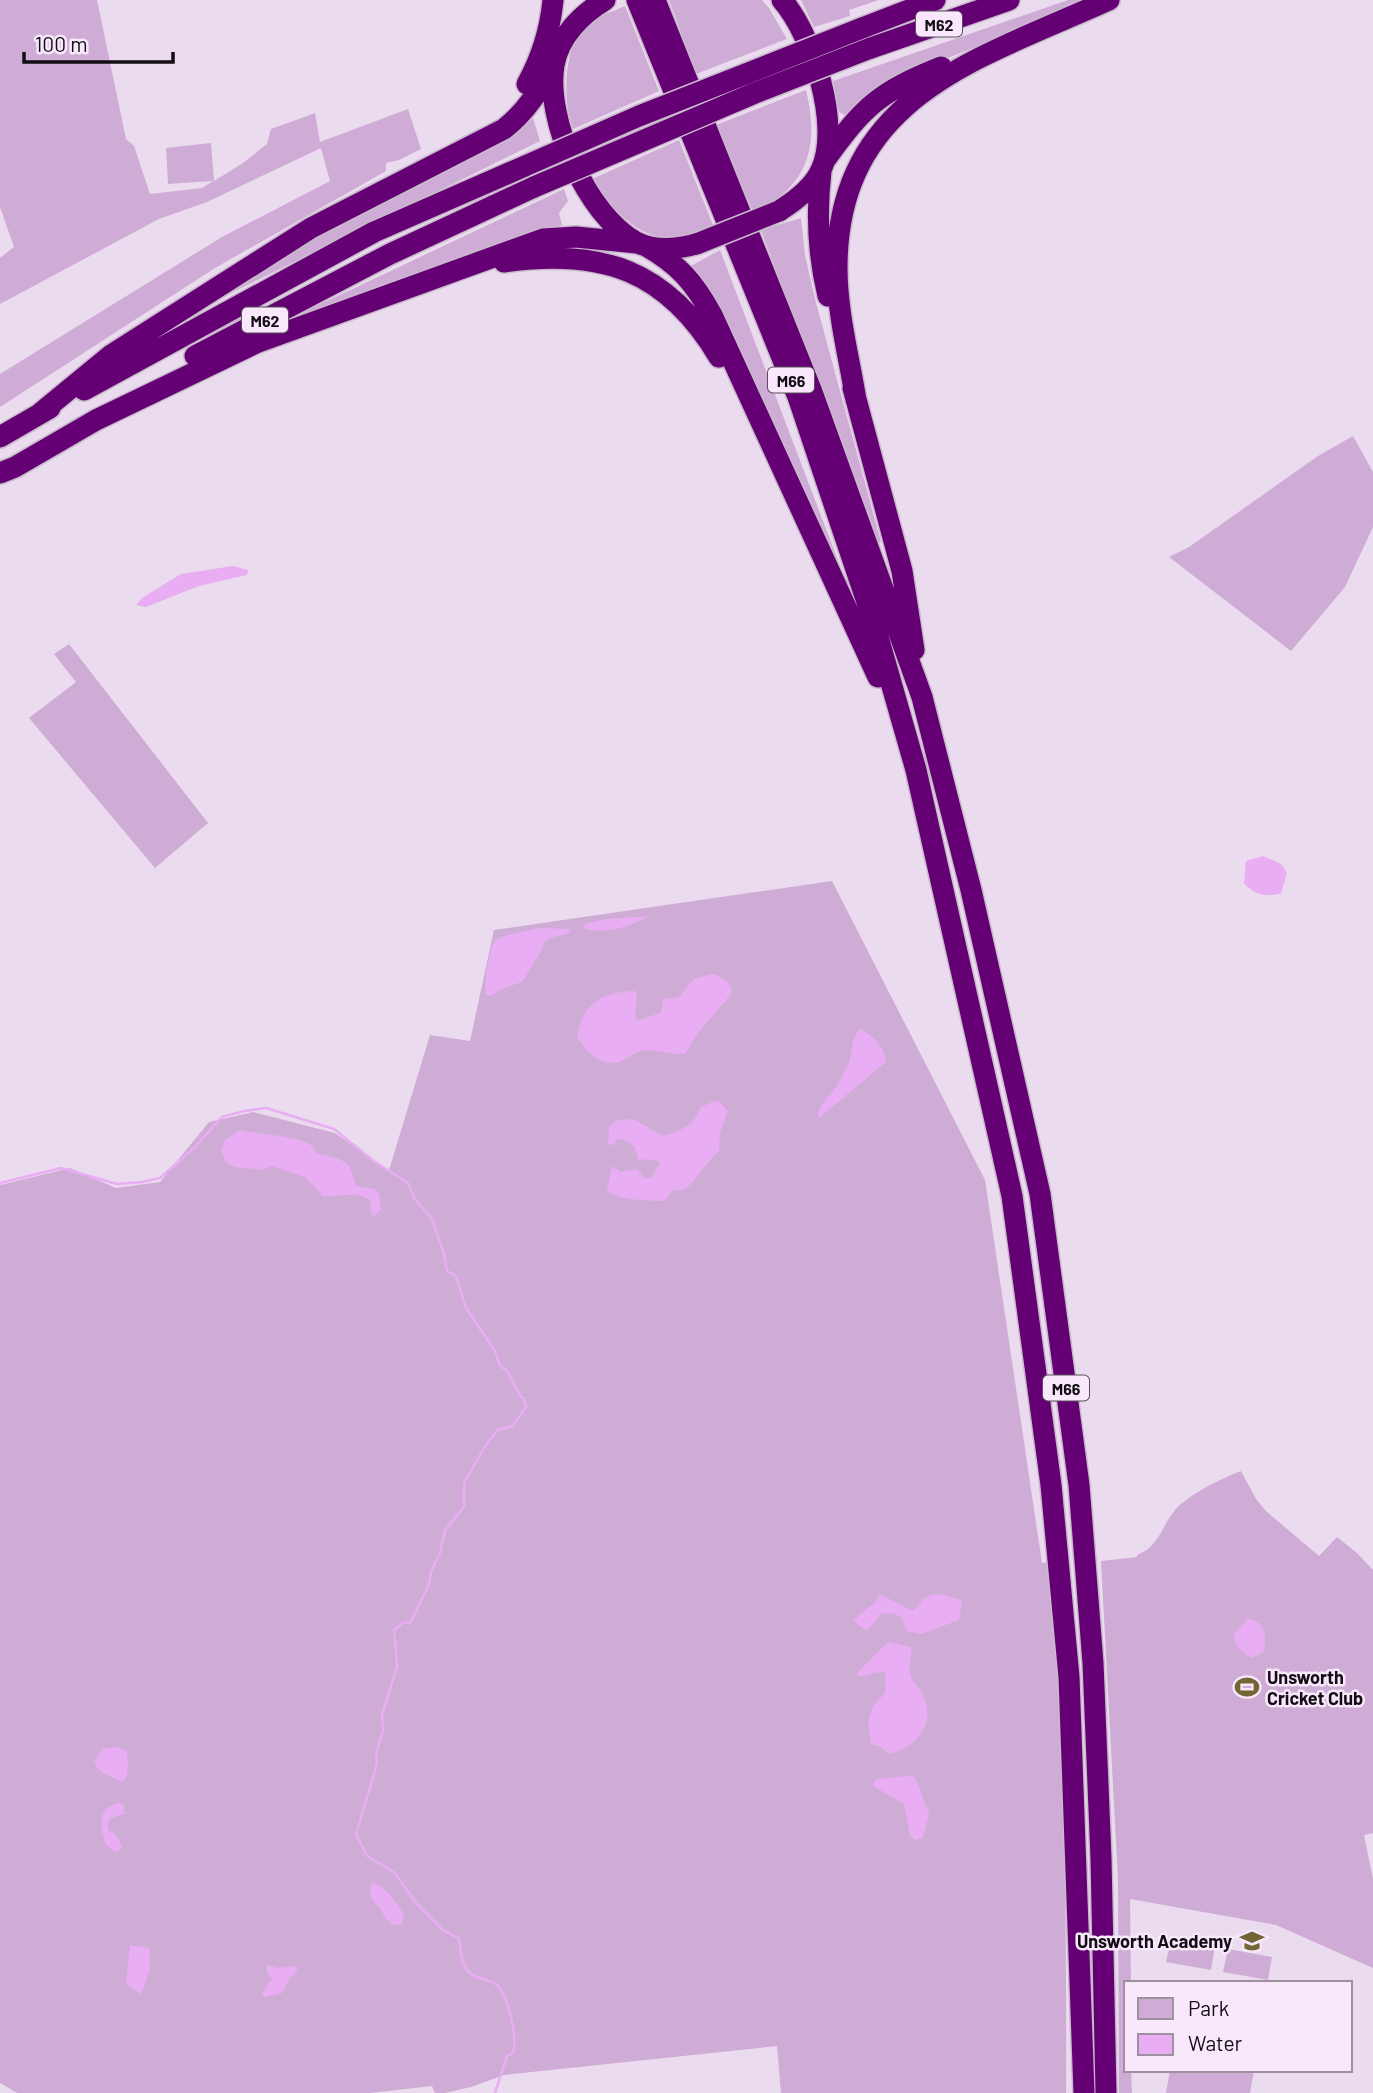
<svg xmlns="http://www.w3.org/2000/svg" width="1373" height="2093" viewBox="0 0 1373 2093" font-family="Barlow,sans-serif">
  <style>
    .green { fill: #cfacd6 }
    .water { fill: #e8adf3 }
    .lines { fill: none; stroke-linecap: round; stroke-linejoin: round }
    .stream { stroke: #e8adf3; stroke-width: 2.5 }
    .highway-casing { stroke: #c8bacb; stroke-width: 24 }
    .highway { stroke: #640074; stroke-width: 21 }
    .highway-bridge-casing { stroke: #c8bacb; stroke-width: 24; stroke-linecap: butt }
    .highway-bridge { stroke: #640074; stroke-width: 21 }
    .labels { text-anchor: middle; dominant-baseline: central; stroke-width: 5; stroke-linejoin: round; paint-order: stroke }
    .shield { fill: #f9e8fc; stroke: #584f5a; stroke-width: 2 }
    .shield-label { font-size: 16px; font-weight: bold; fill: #130d14 }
    .poi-label { font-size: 18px; font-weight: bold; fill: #130d14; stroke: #f9e8fc; text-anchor: start }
  </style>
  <rect width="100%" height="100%" fill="#ebdbee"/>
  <!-- green -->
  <path class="green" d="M0 0H97L126 139 134 146 150 194 202 188 213 181 168 184 166 148 211 143 214 181 243 163 267 144 271 129 315 113 320 142 408 109 421 149 399 160 386 163V171L215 268 0 407V374L222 237 330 181 321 148 207 202 159 219 0 304V258L14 247 0 207Z
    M669 0H762L769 8 787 39 696 74Z
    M801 0H879L849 10 850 16 814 27Z
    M1068 0H1091L879 86 858 101 845 115 839 112 833 81Z
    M625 6 659 91 573 129C562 100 563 41 590 22 600 15 614 11 625 6Z
    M806 90C815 127 815 165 785 192 781 196 778 200 773 202 766 205 758 207 752 209L716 125Z
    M532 115 540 141 217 300 214 295Z
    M679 140 713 225C703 229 688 239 678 239 639 241 610 207 592 179Z
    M564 189 568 201 559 213 562 225 289 319Z
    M801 218 805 255 815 299 881 542 877 544 761 230Z
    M720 250 853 600 687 268Z
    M1353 436 1373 472V527L1345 587 1291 651 1169 557 1189 547 1318 456Z
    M69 644 208 823 155 868 29 718 76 682 54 654Z
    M832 881 985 1180 1042 1563 1051 1562C1064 1739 1067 1916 1066 2093H781L777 2046 504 2075 471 2087 445 2093H435L432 2086 370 2093H17L0 2083V1185L70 1168 116 1188 160 1182 209 1122 253 1112 335 1133 389 1170 430 1035 470 1041 494 930Z
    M1241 1471 1256 1499 1266 1511 1319 1556 1337 1537 1357 1553 1373 1570V1833L1364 1835 1373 1879V1968L1276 1925 1130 1899 1131 1983H1126V2070H1131L1132 2093H1119L1118 1879 1101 1561 1137 1557V1555C1159 1547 1161 1527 1175 1510 1189 1494 1221 1479 1241 1471Z
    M1171 1939 1215 1947 1211 1970 1166 1962Z
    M1228 1949 1272 1957 1268 1980 1223 1972Z
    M1170 2070H1254L1250 2093H1166Z"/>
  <!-- water -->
  <path class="water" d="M233 566 248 570 247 575 199 586 146 607 136 605 142 598 181 574Z
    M1263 856 1281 864 1287 873 1281 893C1267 898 1254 895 1244 883L1246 861Z
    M649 916C630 927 604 935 583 928L585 924 606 919Z
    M539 928 571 929 569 933 550 938 544 943 542 950 522 982 504 988 491 996 486 995C484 980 488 954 495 940L507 935Z
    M711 974C722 976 731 981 732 993L698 1033 685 1054C672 1055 659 1050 646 1050 638 1050 629 1058 621 1061 602 1069 585 1051 577 1036 583 1003 602 992 635 991L637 997 635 1016 638 1020 661 1013 663 999 678 998 694 979Z
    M860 1029C874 1037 884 1045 886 1062L819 1118C816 1105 831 1096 837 1085 841 1079 845 1072 848 1065 853 1052 850 1039 860 1029Z
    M715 1101 720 1102 728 1111 720 1132 719 1152C707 1159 694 1185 683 1190 680 1191 676 1190 672 1191L664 1201C650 1201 616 1200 607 1191L612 1166 621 1172 637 1169 644 1178H651L660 1164 658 1161 643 1159 639 1162 635 1147 624 1140 617 1139 614 1145 608 1144 609 1127 617 1120 633 1119 663 1136C680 1132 696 1123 701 1107Z
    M240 1130C256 1134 300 1136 311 1145 314 1147 315 1151 317 1154 328 1156 344 1157 350 1168 353 1173 354 1181 356 1186L375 1189 379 1194 381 1210 373 1217 370 1208 371 1201C357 1190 339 1197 323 1196L305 1177 272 1166 260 1170 234 1167 225 1161 221 1151 225 1140Z
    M880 1594 912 1611C919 1607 920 1602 925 1598 935 1590 951 1597 962 1601L959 1620 921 1634 907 1631 901 1617 892 1613 881 1614 867 1631 853 1621 876 1601Z
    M1248 1619C1265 1621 1268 1637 1263 1652L1252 1658C1241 1653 1236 1646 1233 1635Z
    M888 1642 911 1647C912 1656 909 1665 910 1674 911 1681 921 1689 924 1697 935 1725 917 1747 890 1754L879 1746 871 1744 868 1721 873 1706 885 1693 886 1673C876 1670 868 1676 857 1676L860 1670Z
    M116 1747 126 1750C128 1759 130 1776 123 1782 111 1776 99 1775 94 1762L102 1749Z
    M905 1776 915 1777 929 1814 923 1837 916 1840 910 1836 904 1804 873 1786 876 1779Z
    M123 1803 125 1814 111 1818 108 1821V1830C116 1833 120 1840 122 1848L117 1852 106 1845C99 1825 97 1804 123 1803Z
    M372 1883C384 1884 398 1904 404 1915L402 1924 393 1925C386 1920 385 1917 381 1910 374 1900 366 1897 372 1883Z
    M130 1945 149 1948 150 1970 141 1994 126 1984Z
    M267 1965 277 1968 294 1966 298 1970 289 1979 282 1993 264 1997 262 1993 272 1979 267 1972Z"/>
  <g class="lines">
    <!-- stream -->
    <path class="stream" d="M0 1183 61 1168 117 1184 142 1182 160 1178 195 1147 222 1117 244 1111 266 1108 334 1129 375 1162 408 1183 414 1198 432 1219 444 1254 447 1271 456 1276 466 1308 495 1351 500 1366 507 1371 521 1397 524 1398 526 1407 513 1426 498 1430 487 1443 464 1483V1507L445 1530 440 1553 431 1572 429 1584 411 1622 403 1623 394 1630 397 1667 382 1715 383 1731 376 1754 377 1762 373 1778 356 1834 367 1856 394 1872 417 1904 443 1930 459 1939C461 1950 461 1963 468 1971 475 1980 489 1978 497 1985 508 1995 518 2039 513 2053L507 2056 495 2093"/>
    <!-- highway casing -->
    <g class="highway-casing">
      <path id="highway" d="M605 0C582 14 559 36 554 65 545 120 587 215 636 242 655 252 681 249 699 243
        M637 0 798 397 874 623 916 770 1012 1196 1051 1485 1069 1677 1084 2093
        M655 0 812 392 922 697 971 890 1040 1194 1079 1485 1093 1663 1101 1858 1106 2093
        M862 28 935 0
        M868 49 1009 0
        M527 84C542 57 550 31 553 0
        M825 160C864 106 879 92 941 67
        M821 171C816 214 818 255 828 296
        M779 211C795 201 813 188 821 170 842 126 812 34 782 0
        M646 246C679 265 694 282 712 315L878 677
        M504 262C602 248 667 270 719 357
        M195 356 390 254 534 187
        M853 388 902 571 914 650
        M84 390 374 232 525 166
        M856 400C849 357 837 312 837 268 837 96 978 59 1109 0
        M38 415 111 355 311 228 504 129C527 111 540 89 554 64
        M0 437 50 408
        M0 473 15 467 96 420 256 343 543 239 576 237 637 243"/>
    </g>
    <!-- highway -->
    <use href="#highway" class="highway"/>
    <!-- highway-bridge casing -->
    <g class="highway-bridge-casing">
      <path id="highway-bridge" d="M525 166 639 116 862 28
        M534 187 755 93 868 49
        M699 243 779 211"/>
    </g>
    <!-- highway-bridge -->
    <use href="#highway-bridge" class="highway-bridge"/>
  </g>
  <!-- icons -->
  <defs>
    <g id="stadium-bare" transform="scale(1.89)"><path d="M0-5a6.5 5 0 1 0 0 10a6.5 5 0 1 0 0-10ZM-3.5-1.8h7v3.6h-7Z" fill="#746634" stroke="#f9e8fc" stroke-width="2.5" paint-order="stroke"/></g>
    <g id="school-bare" transform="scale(1.89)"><path d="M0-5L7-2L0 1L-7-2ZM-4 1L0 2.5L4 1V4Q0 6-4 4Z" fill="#746634" stroke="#f9e8fc" stroke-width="2.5" paint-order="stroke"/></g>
  </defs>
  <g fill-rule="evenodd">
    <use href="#stadium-bare" x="1247" y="1687"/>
    <use href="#school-bare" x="1252" y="1941"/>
  </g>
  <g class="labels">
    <!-- shield labels -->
    <g class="shield">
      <rect x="916" y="11.5" width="46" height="25" rx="5"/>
      <rect x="242" y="307.5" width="46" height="25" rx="5"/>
      <rect x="768" y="367.5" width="46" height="25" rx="5"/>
      <rect x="1043" y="1375.5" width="46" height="25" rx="5"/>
    </g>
    <g class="shield-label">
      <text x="939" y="24">M62</text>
      <text x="265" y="320">M62</text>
      <text x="791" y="380">M66</text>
      <text x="1066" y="1388">M66</text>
    </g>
    <!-- poi labels -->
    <g class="poi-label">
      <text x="1267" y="1677">Unsworth<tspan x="1267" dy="21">Cricket Club</tspan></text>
      <text x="1232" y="1941" text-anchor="end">Unsworth Academy</text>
    </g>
  </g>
  <!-- legend -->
  <rect x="1124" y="1981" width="228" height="91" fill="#f9e8fc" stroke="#9d909f" stroke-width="2"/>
  <rect x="1138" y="1998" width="35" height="21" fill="#cfacd6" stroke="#9d909f" stroke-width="2"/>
  <text x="1188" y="2016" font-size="21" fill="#130d14">Park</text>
  <rect x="1138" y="2034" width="35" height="21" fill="#e8adf3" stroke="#9d909f" stroke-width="2"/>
  <text x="1188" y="2051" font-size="21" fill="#130d14">Water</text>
  <!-- scale -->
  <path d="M24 52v10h149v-10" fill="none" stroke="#130d14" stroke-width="3.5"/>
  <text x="35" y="52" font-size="21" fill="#130d14" stroke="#f9e8fc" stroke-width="5" paint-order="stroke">100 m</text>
</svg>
